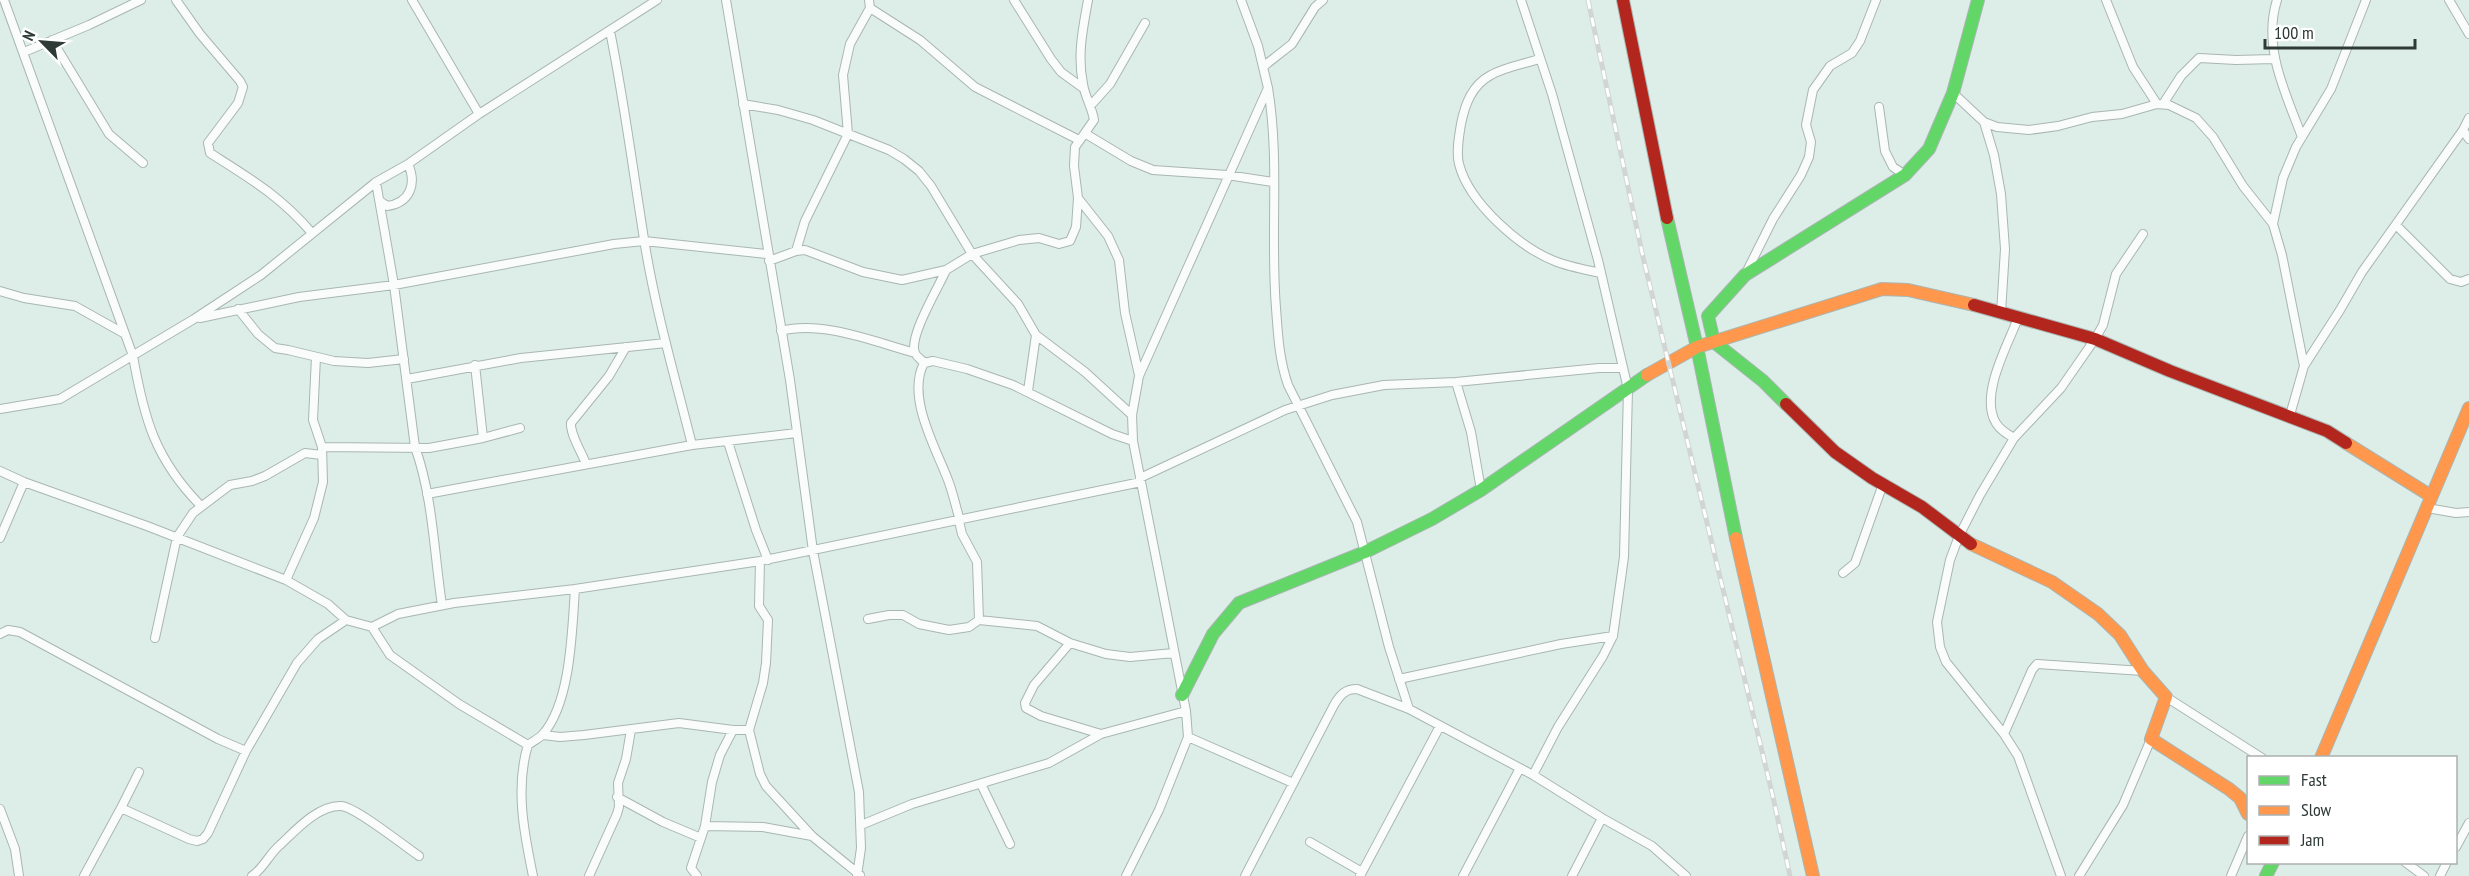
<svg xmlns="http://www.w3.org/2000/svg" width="2469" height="876" viewBox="0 0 2469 876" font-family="'PT Sans Narrow',sans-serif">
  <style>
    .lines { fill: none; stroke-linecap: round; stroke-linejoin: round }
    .street-casing { stroke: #a9b6b2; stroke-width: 10 }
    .fast-casing { stroke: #a9b6b2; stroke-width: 14 }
    .slow-casing { stroke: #a9b6b2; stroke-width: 14 }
    .jam-casing { stroke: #a9b6b2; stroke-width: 14 }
    .street { stroke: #fafcfc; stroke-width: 8 }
    .fast { stroke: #63d668; stroke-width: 12 }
    .slow { stroke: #ff974d; stroke-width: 12 }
    .jam { stroke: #b3261e; stroke-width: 12 }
    .rail-casing { stroke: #d1d6d4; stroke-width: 5 }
    .rail { stroke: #fff; stroke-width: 3; stroke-dasharray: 9; stroke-linecap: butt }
  </style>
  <rect width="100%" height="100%" fill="#ddede8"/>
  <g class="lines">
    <!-- street casing -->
    <g class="street-casing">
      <path id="street" d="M4 0 133 356C144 419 155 459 201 506
        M176 0 200 34 240 81 243 87 238 103 208 143 210 153C251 179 280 196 312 233
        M412 0 479 114
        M726 0 790 380 813 551 859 792 861 848 857 876
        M1014 0 1051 59 1061 72 1083 88
        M1088 0C1083 28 1077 55 1083 84 1085 97 1092 107 1094 120L1075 147 1074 166 1078 198 1108 236 1119 260 1125 313 1139 375
        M1521 0 1552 94 1598 260 1628 389 1624 557 1613 636 1603 656 1558 727 1533 775
        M2106 0 2133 67 2157 104
        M2277 0C2262 47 2286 94 2302 137
        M2449 0 2469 34
        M870 8 920 40 975 87 1079 140
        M610 31C624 100 633 170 644 239 655 309 675 377 692 445
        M52 40 109 134 143 163
        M24 52 89 25 141 0
        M1539 59C1524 64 1505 67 1491 75 1472 85 1465 104 1461 124 1459 136 1456 152 1459 164 1469 203 1520 248 1557 262 1571 267 1586 270 1601 273
        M1264 66 1292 44 1315 7 1323 0
        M1268 88C1280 160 1270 235 1276 308 1278 335 1279 359 1288 385L1357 522 1389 647 1409 709
        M1953 93 1984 122 1994 155 2001 194 2005 249 2001 313
        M743 104 778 110 813 120 889 150 904 159 919 171 931 186 972 254 1018 304 1036 335 1085 372 1132 415
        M1092 104 1110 84 1145 23
        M2163 104 2181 76 2199 58 2236 60 2274 59
        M1879 107 1885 151 1893 167 1905 175
        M1984 122 1997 127 2029 130 2058 126 2092 117 2122 114 2157 104 2169 105 2196 118 2213 137 2243 186 2273 224
        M2463 130 2469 118
        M1086 134 1131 161 1153 170 1227 175 1273 182
        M376 182 394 285 415 447C433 497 434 553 442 605
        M380 201 387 206C410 203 417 184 408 164
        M2396 225 2450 279 2461 282 2469 279
        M796 251 805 221 848 134 843 75 850 44 870 8 869 0
        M769 261 796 251 805 250 863 272 902 280 946 270 972 254 1019 240 1039 238 1059 244 1070 241 1076 227 1078 198
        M946 270C939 287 908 337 915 353 916 356 922 360 924 363 906 397 936 448 948 480 953 493 956 507 960 521
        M1746 273 1773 219 1801 175 1809 157 1811 142 1806 125 1813 90 1830 66 1852 53 1860 41 1876 0
        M0 291 24 298 75 306 125 334
        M238 309 258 334 275 348 288 350 334 361 368 363 404 359
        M200 318 299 297 394 285 614 244 644 241 767 254
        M781 331C822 320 875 342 915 353
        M924 363 933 361 967 369 1013 385 1112 434 1133 441
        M475 365 483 438
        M2304 366 2282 255 2273 224 2283 178 2296 147 2331 89 2366 0
        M407 379 521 358 666 343
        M1456 382 1471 432 1481 490
        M1028 391 1036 335
        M0 409 60 399 194 319 261 275 376 182 408 164 479 114 657 0
        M2290 415 2304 366 2340 310 2362 272 2463 130 2469 139
        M2014 438C2007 434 2000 430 1996 423 1979 395 2008 345 2018 318
        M728 442 756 530 768 560
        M322 447 429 448 483 438 520 428
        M586 464C582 453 570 434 571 423L609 376 626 347
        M0 471 24 482 147 526 286 580 328 604 346 620 372 627 390 655 459 704 528 745C515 787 524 833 533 876
        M1140 478 1285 410 1332 395 1384 385 1456 382 1599 368H1623
        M427 494 692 445 797 433
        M2427 508 2456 513 2469 512
        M959 521 962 534 977 562 979 620
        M0 538 24 482
        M760 561 759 606 768 620 766 663 763 683 749 730 760 774 766 786 812 836 860 875
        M1843 573 1855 563 1883 484
        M286 580 314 518 323 482 322 447 313 420 316 357
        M868 619 889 615H903L919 624 949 630 969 627 979 620 1037 626 1070 643 1106 654 1130 657 1174 653
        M372 627 398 614 454 603 575 589 760 561 1141 482
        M0 634 8 630 20 632 218 739 246 751
        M155 638 177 537 193 513 230 485 252 481 265 476 305 453 322 455
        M1070 643 1034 685 1025 703 1026 708 1041 716 1101 734
        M1399 679 1561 644 1613 636
        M2166 697 2262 758
        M2004 734 2032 670 2037 664 2143 671
        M543 735 560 737 584 735 679 723 733 730H749
        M1188 737 1293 783
        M528 745C533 741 540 738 543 734 571 702 572 630 575 589
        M981 784 1010 844
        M617 797 663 822 701 838
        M121 808 139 772
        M0 809 15 849 19 876
        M861 825 912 804 1049 763 1101 734 1186 711
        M705 826 763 827 812 836
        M1310 842 1362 872
        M2456 847 2469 823
        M2405 862 2424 876
        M84 876 121 808 189 839 197 841 203 839 208 833 246 751 297 663 318 639 346 620
        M252 876C264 868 269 854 280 845 295 831 318 805 341 806 356 807 404 846 419 856
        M589 876 617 814 619 807 618 783 626 759 631 730
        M697 876 691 868 705 826 712 782 720 755 733 730
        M1126 876 1159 810 1188 737 1186 711 1133 441 1132 415 1139 376 1268 88 1258 46 1241 0
        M1245 876 1334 705C1340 695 1345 689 1357 689L1409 709 1533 775 1602 818 1652 846 1686 876
        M1360 876 1440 726
        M1463 876 1520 768
        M1572 876 1602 818
        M2061 876 2018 756 2004 734 1946 662 1940 647 1937 622 1950 560 1959 536 1980 495 2014 438 2061 388 2095 339 2103 325 2116 274 2143 234
        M2079 876 2123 805 2151 739
        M2231 876 2248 836
        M2440 876 2447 862"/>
    </g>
    <!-- fast casing -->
    <g class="fast-casing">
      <path id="fast" d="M1667 218 1697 347 1736 538
        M1786 404 1763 381 1714 342 1708 316 1745 275 1905 175 1929 149 1953 93 1978 0
        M1182 695 1213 634 1239 603 1365 552 1432 519 1481 490 1647 375
        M2266 876 2273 862"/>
    </g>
    <!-- slow casing -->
    <g class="slow-casing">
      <path id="slow" d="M1647 375 1697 347 1882 289 1908 290 1974 305
        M2346 443 2431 496
        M1736 538 1813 876
        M1971 544 2052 582 2098 614 2120 635 2143 671 2166 697 2151 739 2229 789 2240 798 2248 814
        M2321 758 2469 408"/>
    </g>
    <!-- jam casing -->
    <g class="jam-casing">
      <path id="jam" d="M1623 0 1667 218
        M1974 305 2095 339 2170 371 2327 431 2346 443
        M1786 404 1835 452 1872 478 1922 507 1971 544"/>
    </g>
    <!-- street -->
    <use href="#street" class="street"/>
    <!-- fast -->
    <use href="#fast" class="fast"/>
    <!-- slow -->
    <use href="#slow" class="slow"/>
    <!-- jam -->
    <use href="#jam" class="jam"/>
    <!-- rail casing -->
    <g class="rail-casing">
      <path id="rail" d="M1588 0 1643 257 1773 797 1790 876"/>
    </g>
    <!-- rail -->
    <use href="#rail" class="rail"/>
  </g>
  <!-- legend -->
  <rect x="2247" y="756" width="210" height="108" fill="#ffffff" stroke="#abb0af" stroke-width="1.5"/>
  <rect x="2259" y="776" width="30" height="9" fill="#63d668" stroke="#abb0af" stroke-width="1.5"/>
  <text x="2301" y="786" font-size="18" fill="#2e3a36">Fast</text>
  <rect x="2259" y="806" width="30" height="9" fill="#ff974d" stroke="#abb0af" stroke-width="1.5"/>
  <text x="2301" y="816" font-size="18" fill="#2e3a36">Slow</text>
  <rect x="2259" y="836" width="30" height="9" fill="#b3261e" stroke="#abb0af" stroke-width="1.5"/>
  <text x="2301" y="846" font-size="18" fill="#2e3a36">Jam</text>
  <!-- north arrow -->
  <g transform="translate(42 42) rotate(295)" stroke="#ffffff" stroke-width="4.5" paint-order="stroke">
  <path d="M0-4.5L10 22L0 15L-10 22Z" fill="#2e3a36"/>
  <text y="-9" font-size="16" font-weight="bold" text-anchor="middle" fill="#2e3a36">N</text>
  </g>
  <!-- scale -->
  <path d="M2265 39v9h150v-9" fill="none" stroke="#2e3a36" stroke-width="3"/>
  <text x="2274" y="39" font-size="18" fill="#2e3a36" stroke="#ffffff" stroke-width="4.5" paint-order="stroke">100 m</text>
</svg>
